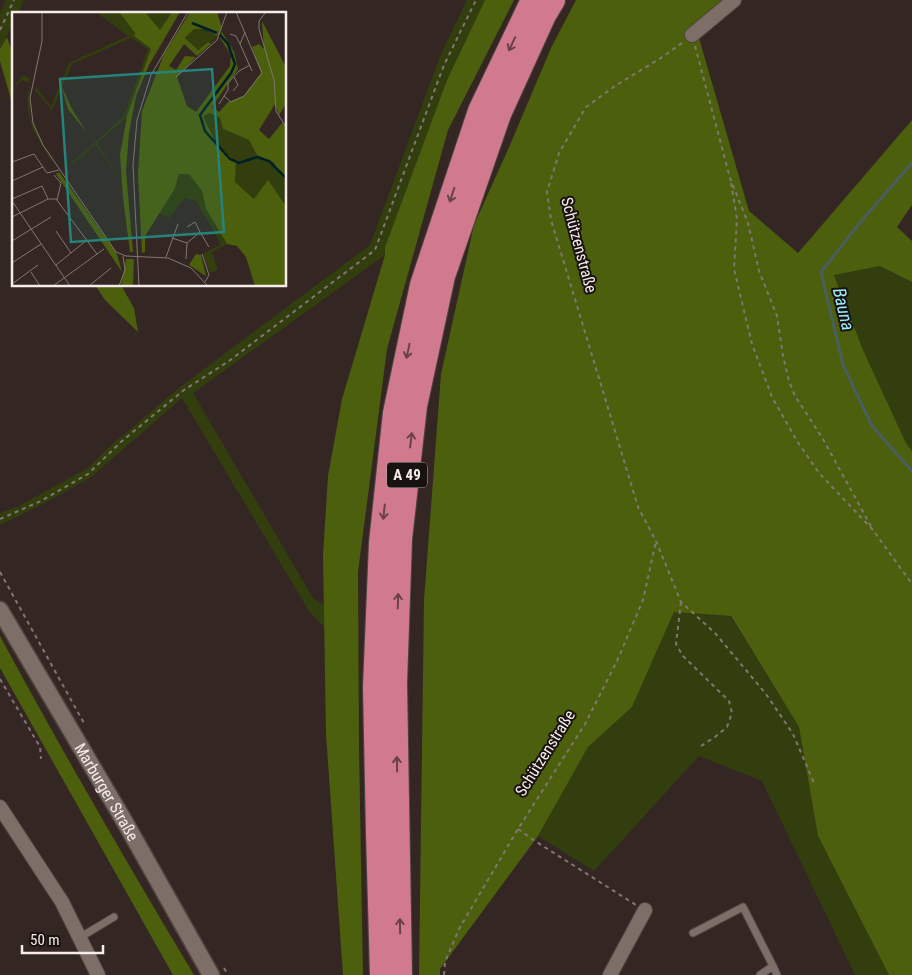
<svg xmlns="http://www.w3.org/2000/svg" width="912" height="975" viewBox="0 0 912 975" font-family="'Roboto Condensed',sans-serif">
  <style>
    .green { fill: #323e0e }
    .forest { fill: #4b5f0d }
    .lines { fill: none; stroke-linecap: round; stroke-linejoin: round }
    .stream { stroke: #4a5e60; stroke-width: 3 }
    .service-casing { stroke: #504541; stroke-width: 9 }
    .minor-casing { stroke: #504541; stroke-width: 16 }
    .tertiary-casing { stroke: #504541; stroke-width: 19 }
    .motorway-casing { stroke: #504541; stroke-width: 26 }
    .path { stroke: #827673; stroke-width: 2; stroke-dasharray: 4 4; stroke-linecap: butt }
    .service { stroke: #7d6e68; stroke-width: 7 }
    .minor { stroke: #7d6e68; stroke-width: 14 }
    .tertiary { stroke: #7d6e68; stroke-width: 16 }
    .motorway { stroke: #d17a8e; stroke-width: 24 }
    .oneway { stroke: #6b4149 }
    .labels { text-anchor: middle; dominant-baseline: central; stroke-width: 4; stroke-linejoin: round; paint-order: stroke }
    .shield { fill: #181210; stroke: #b3aba9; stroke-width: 1 }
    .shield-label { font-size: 15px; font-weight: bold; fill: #f6edea }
    .street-label { font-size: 16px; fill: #f6edea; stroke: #181210 }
    .water-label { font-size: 18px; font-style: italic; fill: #9deefb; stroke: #181210 }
    .inset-river { fill: none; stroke: #002025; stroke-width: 2.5 }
    .inset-road { fill: none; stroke: #827673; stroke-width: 1 }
    .view { fill: #26827a; fill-opacity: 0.15; stroke: #26827a; stroke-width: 2.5 }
    .inset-edge { fill: none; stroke: #f6edea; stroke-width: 2.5 }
  </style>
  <rect width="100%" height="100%" fill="#342723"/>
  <!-- green -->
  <path class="green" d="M6 0H24L18 14H14V22L0 49V13Z
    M467 0H485L447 80 385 247V255L193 393 313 598 324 605V627L309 611 182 398 91 477 43 504 0 525V513L19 506 88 468 109 447 179 388 370 245 441 54Z
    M880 266 912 282V451L906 443 863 350 834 274Z
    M674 612 730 616 799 727 818 836 889 975H855L762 781 699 756 594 871 538 836 588 747 632 707Z"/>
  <!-- forest -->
  <path class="forest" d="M485 0H514L448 130 387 349 358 572 359 749 363 975H343L326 734 323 555 328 476 342 399 385 255V247L447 80Z
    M576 0H724L686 31 699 38 749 211 798 253 912 120V205L897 227 912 241V282L880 266 834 275 863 350 906 443 912 451V975H889L818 836 799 727 731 616 674 612 632 707 588 747 538 836 440 969V975H419L424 600 441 374 474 225 510 145 551 48Z
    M7 37 14 57V110L0 61V49Z
    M95 285H121L134 308 138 332 105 300Z
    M0 636C62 751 127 863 194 975H173L0 668Z"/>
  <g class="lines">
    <!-- stream -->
    <path class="stream" d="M912 163 863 219 821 272 843 365 872 426 912 471"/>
    <!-- service casing -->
    <g class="service-casing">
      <path id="service" d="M693 933 743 907 773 966
        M79 938 114 917
        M760 975 773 966 777 975"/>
    </g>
    <!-- minor casing -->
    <g class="minor-casing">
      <path id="minor" d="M692 35 734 0
        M0 807 62 902 98 975
        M610 975 645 910"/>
    </g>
    <!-- tertiary casing -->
    <g class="tertiary-casing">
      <g id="tertiary">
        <path id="s1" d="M0 610 126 824 211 975"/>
      </g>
    </g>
    <!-- motorway casing -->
    <g class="motorway-casing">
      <path id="motorway" d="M382 975 378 833 375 687 381 543 395 413 422 285 480 111 533 0
        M400 975 395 683 400 539 415 406 443 276 499 114 544 15 553 0"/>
    </g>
    <!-- path -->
    <path class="path" d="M0 30 14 0
      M682 43 664 56 615 86 586 107 559 153 547 192 551 220 638 507 656 541 681 602 715 633 766 694 793 734 814 783
      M695 46 730 178 748 223 759 271 777 316 783 356 789 381 795 396 823 439 873 530
      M731 183 737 219 734 269 752 344 772 397 797 441 819 473 873 530 912 584
      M0 519 41 501 88 474 122 441 184 390 229 361 375 250 444 65 476 0
      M0 572 85 725
      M681 602 676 644 683 656 729 701 732 713 727 727 715 737 701 746
      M0 679 40 747 41 759
      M518 829 535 841 636 905
      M224 968 228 975
      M444 975 445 962 459 929 518 829 585 724 617 661 643 600 656 541"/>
    <!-- service -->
    <use href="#service" class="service"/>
    <!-- minor -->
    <use href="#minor" class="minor"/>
    <!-- tertiary -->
    <use href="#tertiary" class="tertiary"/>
    <!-- motorway -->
    <use href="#motorway" class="motorway"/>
  </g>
  <!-- one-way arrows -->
  <defs><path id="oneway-shaft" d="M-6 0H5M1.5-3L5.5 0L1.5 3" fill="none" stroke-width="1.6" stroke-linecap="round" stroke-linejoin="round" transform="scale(1.25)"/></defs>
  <g class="oneway">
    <use href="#oneway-shaft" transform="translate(512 44) rotate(115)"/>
    <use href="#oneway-shaft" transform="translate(452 195) rotate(108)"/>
    <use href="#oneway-shaft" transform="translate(408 351) rotate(102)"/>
    <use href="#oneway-shaft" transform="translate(411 440) rotate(-83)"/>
    <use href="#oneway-shaft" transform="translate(384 512) rotate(96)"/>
    <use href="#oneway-shaft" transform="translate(398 601) rotate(-88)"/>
    <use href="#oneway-shaft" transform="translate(397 764) rotate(-91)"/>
    <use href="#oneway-shaft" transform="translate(400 926) rotate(-91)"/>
  </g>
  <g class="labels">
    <!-- shield labels -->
    <rect class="shield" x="387" y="462.5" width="40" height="25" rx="4"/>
    <g class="shield-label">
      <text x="407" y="475">A 49</text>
    </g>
    <!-- street labels -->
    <g class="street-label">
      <text transform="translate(579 245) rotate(75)">Schützenstraße</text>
      <text transform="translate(545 753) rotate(-58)">Schützenstraße</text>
      <text stroke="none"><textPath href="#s1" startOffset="211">Marburger Straße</textPath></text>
    </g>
    <!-- water labels -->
    <g class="water-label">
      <text transform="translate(844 309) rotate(77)">Bauna</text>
    </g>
  </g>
  <!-- overview -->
  <g transform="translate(12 12)">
    <rect width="274" height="274" fill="#342723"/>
    <path d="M84 0H107L123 21 122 24 139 37 115 105 85 131 109 168 83 132 69 146 51 155 68 144 112 104 136 37 119 26 60 52 40 98 23 79 24 75 39 95 57 51 116 24ZM133 0H160L148 18ZM188 16 205 24 199 32 195 30 186 38 173 27 182 17ZM27 29 17 71 18 105 44 157 21 118 17 105 15 91 17 71 10 68 0 76 12 63 18 67ZM198 101 208 106 211 117 237 128 245 143 261 150 274 169V194L256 169 243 187 223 170 224 150 204 131 190 103ZM168 162H177L190 179 194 197 215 232 200 240 206 258 198 261 191 242 209 232 184 189 173 186 157 206 147 201Z" fill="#323e0e"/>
    <path d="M107 0H133L148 18 160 0H168L137 53 124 84 117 121 114 159 121 240H118L111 186 108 143 115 104 139 37 122 24 123 21ZM178 0H205L210 16 205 24 193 17H182L173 26 186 38 196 30 199 32 185 44 172 32 157 54 164 58 173 44 184 45 165 65 175 94 184 100 218 54 219 43 208 26 210 20 222 40 226 57 200 95 207 100 216 90 232 84 249 61 240 35 247 32 252 37 250 9 274 55V92L267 103 263 92 247 118 257 127 271 110 274 115V169L261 150 245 143 237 128 211 117 208 106 198 101 191 104 204 131 224 150 223 170 242 187 256 168 274 194V274H243L234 245 225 234 215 232 194 197 190 179 177 162H167L162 178 133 224V240L130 241 126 163 130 99 152 42ZM49 73 60 97 75 121 56 97ZM47 160 105 242 110 260 44 162ZM184 242 189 243 194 264 177 253ZM114 247H122L121 274H109Z" fill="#4b5f0d"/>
    <path class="inset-river" d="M180 11 205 21M208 23 216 32 223 52 219 61 188 103 193 119 218 147 227 151 245 145 257 149 274 166"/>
    <path class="inset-road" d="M30 0V29L18 86 21 111 31 133 104 240 114 244 156 246 179 256 196 274M254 0 247 9V17L262 68 264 99 274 115M233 20 228 32 240 59M218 22 224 24 228 32M164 65 205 28 215 0M221 79 226 73 222 65M212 84 219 90 232 84 250 61 224 0M207 92 216 78V71L227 59 238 53M0 150 22 142 35 161 47 158M42 163 49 171 45 188M0 169 31 155M0 187 30 174 36 187M0 189 58 274M0 205 36 187H44L85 242M175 215 183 210 188 220M44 219 59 241M160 226 175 231 174 247M0 229 39 205M175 231 188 220 197 235M190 242 197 263 193 270M154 245 166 212M0 251 29 232M44 253 75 228M19 260 28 274M0 272 26 253M41 274 92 237M77 274 99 256M107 274 113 258 111 244M127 274 121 153 125 108 139 63 176 0"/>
    <path class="view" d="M200 57 212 220 59 230 48 67Z"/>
    <rect width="274" height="274" class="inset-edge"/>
  </g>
  <!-- scale -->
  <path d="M22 945v8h81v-8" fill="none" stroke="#f6edea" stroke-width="2.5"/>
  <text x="30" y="945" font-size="15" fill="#f6edea" stroke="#181210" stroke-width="4" paint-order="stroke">50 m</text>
</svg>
